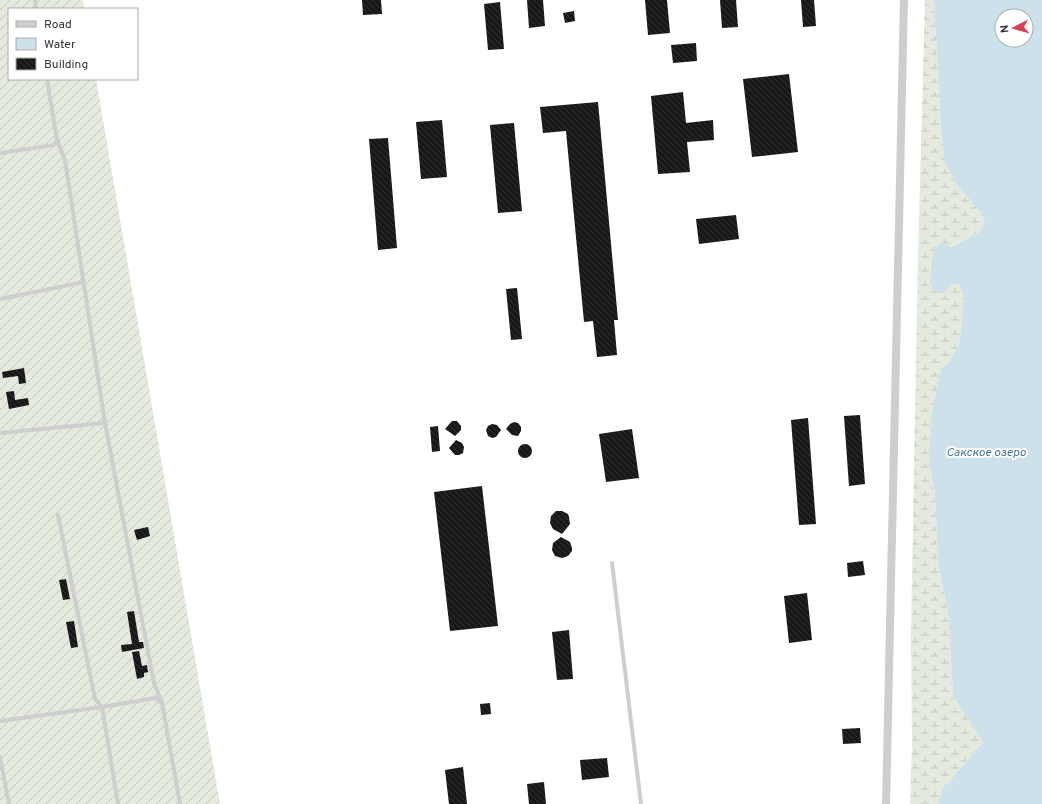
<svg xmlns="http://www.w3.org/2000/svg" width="1042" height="804" viewBox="0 0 1042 804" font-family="Overpass,sans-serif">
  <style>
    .wetland { fill: url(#wetland-marsh) }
    .garden { fill: url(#garden-furrows) }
    .water { fill: #cde1eb; fill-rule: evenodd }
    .building { fill: url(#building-back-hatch) }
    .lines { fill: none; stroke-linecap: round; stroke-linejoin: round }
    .service { stroke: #cecece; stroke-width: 4 }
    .minor { stroke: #cecece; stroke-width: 8 }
    .labels { text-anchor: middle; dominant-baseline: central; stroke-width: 4; stroke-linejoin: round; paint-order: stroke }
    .water-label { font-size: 12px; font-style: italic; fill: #42758f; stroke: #fff }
  </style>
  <defs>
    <pattern id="wetland-marsh" width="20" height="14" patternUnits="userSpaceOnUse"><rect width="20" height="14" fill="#e4eadd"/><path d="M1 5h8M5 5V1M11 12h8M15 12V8" fill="none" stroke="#c4c9be"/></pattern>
    <pattern id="garden-furrows" width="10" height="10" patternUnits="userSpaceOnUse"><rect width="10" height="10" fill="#e4eadd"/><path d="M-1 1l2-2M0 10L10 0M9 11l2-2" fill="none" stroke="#c4c9be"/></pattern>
    <pattern id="building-back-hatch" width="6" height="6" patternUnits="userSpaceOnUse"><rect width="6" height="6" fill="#181818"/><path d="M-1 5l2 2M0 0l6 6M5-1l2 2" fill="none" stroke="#313131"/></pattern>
  </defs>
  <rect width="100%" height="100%" fill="#fff"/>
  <!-- wetland -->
  <path class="wetland" d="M925 0H934L941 131 945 164 957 185 982 214 985 224 981 231 950 247 940 243 934 250 930 281 959 284 963 295 962 323 959 344 949 362 940 371 929 464 935 493 938 564 948 611 953 696 983 742 942 790 938 804H910L912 745 911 632 918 256Z"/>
  <!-- garden -->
  <path class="garden" d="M0 0H83L84 9H9V79H96L220 804H0Z"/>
  <!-- water -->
  <path class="water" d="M934 0H1042V804H938L942 790 983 742 953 696 948 611 938 564 935 493 929 464 931 420 940 371 949 362 959 344 962 323 963 295 959 284H952L943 293 933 291 930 281 932 260 934 250 940 243 951 247 981 231 985 224 982 214 957 185 945 164 941 131ZM1002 16H1026V40H1002Z"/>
  <!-- building -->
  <path class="building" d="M362 0H381L382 14 363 15Z
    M527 0H543L545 26 529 28Z
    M645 0H667L670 33 648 35Z
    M720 0H736L738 27 722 28Z
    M801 0H814L816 26 803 27Z
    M500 2 504 49 488 50 484 4Z
    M574 11 575 21 565 23 563 13Z
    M696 43 697 61 673 63 671 45Z
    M789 74 798 152 752 157 743 79Z
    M683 92 686 123 713 120 714 140 687 142 690 172 658 174 651 96Z
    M598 102 618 320H614L617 355 597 357 593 321 584 322 566 131 543 133 540 107Z
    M442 120 447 177 421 179 416 122Z
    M514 123 522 211 498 213 490 125Z
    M388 138 397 248 378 250 369 139Z
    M736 215 739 239 699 244 696 219Z
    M517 288 522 339 511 340 506 289Z
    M24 368 26 383 19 384 18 376 3 378 2 372Z
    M14 391 15 400 28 398 29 405 9 409 6 392Z
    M860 415 865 484 849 486 844 416Z
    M808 418 816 524 799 525 791 420Z
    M452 421H457L461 426V430L455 436 445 429Z
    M514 422 518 423 521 427V431L518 436 512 435 506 429 510 424Z
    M492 424 497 425 501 430 496 437 492 438 488 436 486 430 488 426Z
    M438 426 440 451 432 452 430 427Z
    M632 429 639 478 606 482 599 434Z
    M456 440 462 443 464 447 463 453 459 455H455L449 448Z
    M518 451a7 7 0 1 1 14 0a7 7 0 1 1-14 0Z
    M482 486 498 626 450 631 434 492Z
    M556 511H562L568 514 569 517 570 524 562 534 553 529 550 523 551 516Z
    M148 527 150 536 137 540 134 530Z
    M561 537 570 542 572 548V551L568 556 562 558 555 556 552 550 553 543Z
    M863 561 865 575 848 577 847 563Z
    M66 579 70 599 63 600 59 580Z
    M807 593 812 640 789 643 784 596Z
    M134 611 139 642H143L144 648 122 652 121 645 132 644 127 612Z
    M74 621 78 647 71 648 66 622Z
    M569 630 573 679 557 680 552 632Z
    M139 651 142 666 147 665 148 672 144 673V677L137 679 132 652Z
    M490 703 491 714 481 715 480 704Z
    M860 728 861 743 843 744 842 729Z
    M607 758 609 777 582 780 580 760Z
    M463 767 467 804H449L445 770Z
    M544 782 546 804H529L527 784Z"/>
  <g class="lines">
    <!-- service -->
    <path class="service" d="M35 0 36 9
      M47 79 57 140 65 160 105 423 146 641 154 683 162 703 180 804
      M0 153 54 145 57 140
      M0 299 84 282
      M0 433 105 423
      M58 515 95 699 102 707 118 804
      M612 563 641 804
      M0 721 102 707 156 698 162 703
      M0 757 9 804"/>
    <!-- minor -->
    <path class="minor" d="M886 804 904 0"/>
  </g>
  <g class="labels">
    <!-- water labels -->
    <g class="water-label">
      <text x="986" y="453">Сакское озеро</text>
    </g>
  </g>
  <!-- legend -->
  <rect x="8" y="8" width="130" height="72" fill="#ffffff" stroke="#adadad"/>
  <rect x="16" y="21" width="20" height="6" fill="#cecece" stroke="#adadad"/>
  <text x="44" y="28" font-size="12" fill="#313131">Road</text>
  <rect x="16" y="38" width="20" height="12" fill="#cde1eb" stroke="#adadad"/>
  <text x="44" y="48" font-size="12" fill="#313131">Water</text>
  <rect x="16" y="58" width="20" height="12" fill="url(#building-back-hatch)" stroke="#adadad"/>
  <text x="44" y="68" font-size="12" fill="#313131">Building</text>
  <!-- north arrow -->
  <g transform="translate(1014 28) rotate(264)"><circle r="19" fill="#ffffff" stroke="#adadad"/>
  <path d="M0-3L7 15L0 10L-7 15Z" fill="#dc3e52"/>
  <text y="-6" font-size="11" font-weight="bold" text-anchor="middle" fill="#313131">N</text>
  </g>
</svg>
